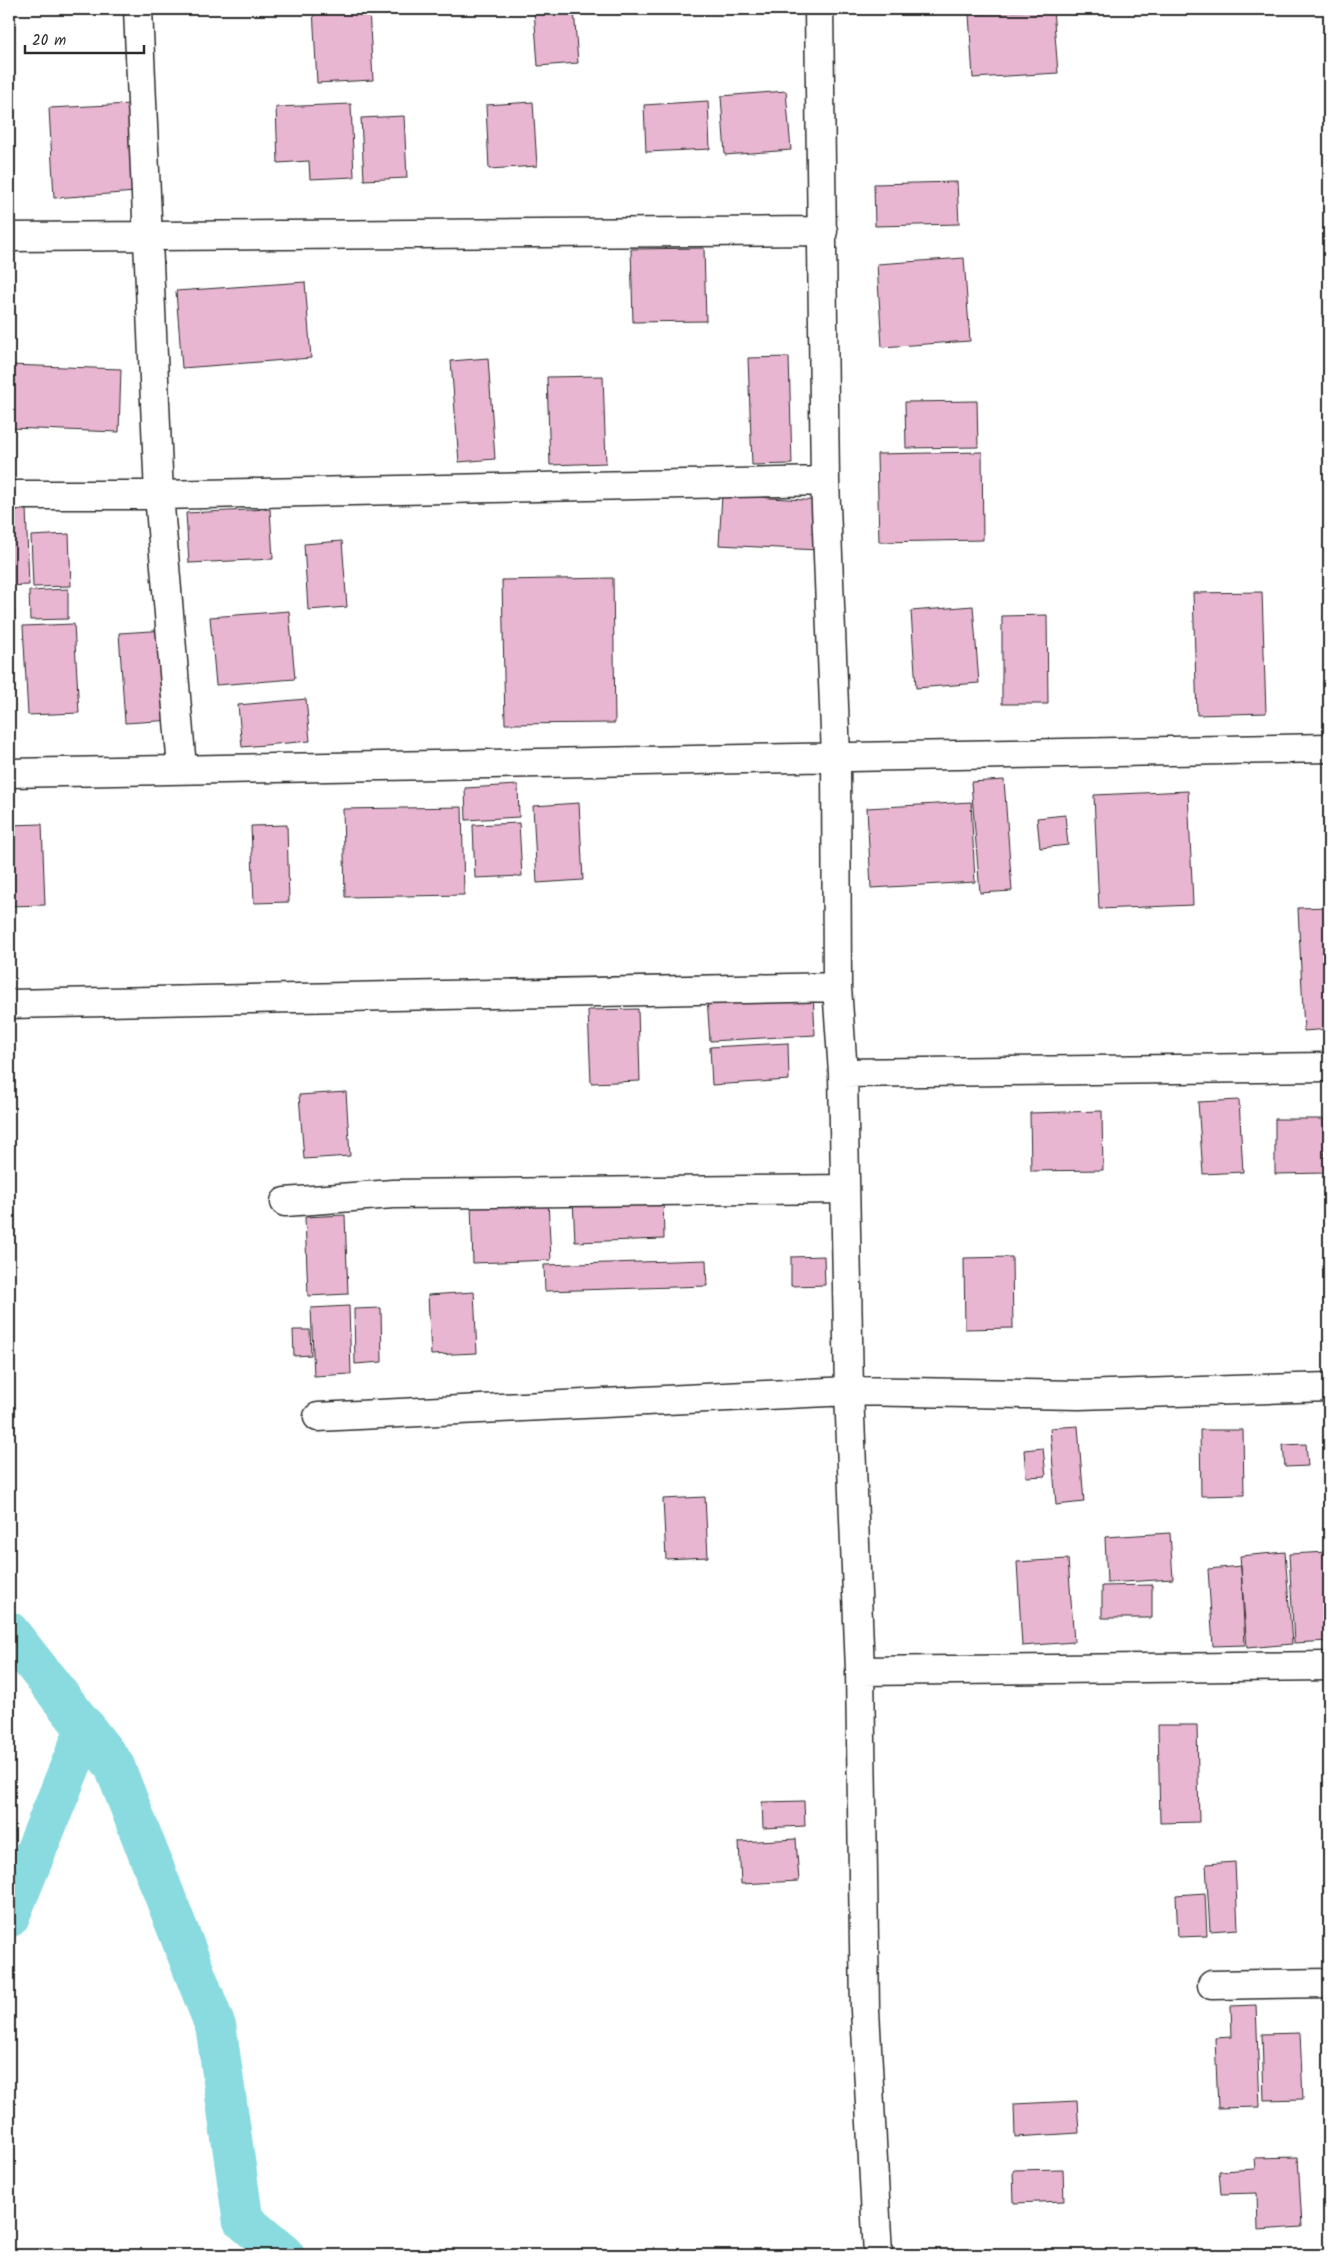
<svg xmlns="http://www.w3.org/2000/svg" width="1338" height="2264" viewBox="0 0 1338 2264" font-family="Kalam,sans-serif">
  <style>
    .lines { fill: none; stroke-linecap: round; stroke-linejoin: round }
    .canal { stroke: #89dbdf; stroke-width: 41 }
    .building { fill: #e9b6d2; stroke: #2b2b2b }
    .minor-casing { stroke: #2b2b2b; stroke-width: 31 }
    .minor { stroke: #fff; stroke-width: 28 }
  </style>
  <rect width="100%" height="100%" fill="#fff"/>
  <filter id="ink" filterUnits="userSpaceOnUse"><feTurbulence type="fractalNoise" baseFrequency=".02" numOctaves="2"/><feDisplacementMap in="SourceGraphic" scale="10" xChannelSelector="R" yChannelSelector="G"/><feConvolveMatrix kernelMatrix="1 2 1 2 8 2 1 2 1" color-interpolation-filters="sRGB"/></filter>
  <g filter="url(#ink)">
    <g class="lines">
      <!-- canal -->
      <path class="canal" d="M9 1632 114 1765 216 2028 243 2220 284 2255
        M9 1917 86 1728"/>
    </g>
    <!-- building -->
    <path class="building" d="M313 9H369L373 80 317 83Z
      M574 9 578 63 538 66 534 10Z
      M1053 9 1058 73 973 78 969 14Z
      M786 91 791 150 725 155 721 96Z
      M708 101 710 149 646 152 644 105Z
      M533 102 537 166 489 169 486 105Z
      M131 104 136 192 54 198 49 108Z
      M351 104 354 177 310 179 309 161 278 163 276 107Z
      M404 116 407 178 364 180 361 118Z
      M957 182 959 224 875 226 874 184Z
      M704 248 706 321 633 322 631 249Z
      M964 258 970 341 882 347 877 264Z
      M305 282 311 358 182 368 176 291Z
      M789 357 792 464 752 465 748 358Z
      M488 358 495 459 459 462 451 361Z
      M9 365 121 369 119 432 9 428Z
      M603 376 606 463 550 465 547 377Z
      M977 401 978 447 906 448 905 402Z
      M982 452 983 540 879 542 877 454Z
      M722 495 821 501 818 550 719 545Z
      M9 508H26L29 585 9 586Z
      M270 509 273 559 189 563 186 513Z
      M69 534 71 586 33 587 31 536Z
      M342 541 347 607 308 610 304 544Z
      M613 578 615 723 505 724 502 580Z
      M68 589V619L30 620 29 591Z
      M9 592H13L15 621H9Z
      M1262 592 1266 713 1197 715 1193 593Z
      M973 606 979 683 916 688 911 611Z
      M289 611 295 679 216 685 210 617Z
      M1047 615 1048 704H1002V616Z
      M74 624 79 713 28 715 23 626Z
      M168 630 173 720 125 723 119 633Z
      M306 699 310 741 242 747 238 705Z
      M1004 780 1012 891 980 893 971 782Z
      M518 785 519 817 466 820 465 788Z
      M1188 791 1193 905 1099 909 1094 795Z
      M971 802 975 882 871 888 867 808Z
      M579 803 583 880 537 883 533 806Z
      M462 807 464 895 345 897 343 809Z
      M1065 815 1068 845 1040 848 1037 818Z
      M519 823 522 876 475 878 473 825Z
      M42 824 45 905 9 906V825Z
      M287 825 289 902 254 903 251 826Z
      M1329 907V1029L1304 1031 1298 908Z
      M813 992 815 1035 710 1041 707 998Z
      M638 1009 640 1081 591 1083 588 1010Z
      M788 1043 789 1080 712 1085 710 1047Z
      M346 1092 350 1156 304 1159 299 1095Z
      M1239 1100 1243 1172 1203 1174 1198 1102Z
      M1102 1111 1103 1170 1031 1171 1030 1113Z
      M1275 1119H1324L1325 1173 1275 1174Z
      M663 1195 664 1239 575 1242 573 1199Z
      M548 1201 551 1260 473 1263 471 1204Z
      M345 1215 348 1294 308 1296 305 1217Z
      M824 1256 825 1285 791 1286V1257Z
      M1012 1257 1013 1328 965 1329 964 1258Z
      M706 1260 707 1286 545 1291 544 1265Z
      M474 1292 477 1353 431 1355 428 1295Z
      M349 1306 351 1374 314 1376 311 1308Z
      M381 1308 382 1362 355 1364 354 1309Z
      M293 1330H310L311 1355 294 1356Z
      M1078 1426 1084 1502 1056 1505 1050 1428Z
      M1200 1430H1243L1244 1495 1201 1496Z
      M1306 1444 1308 1466 1285 1467 1283 1445Z
      M1043 1448 1046 1476 1026 1477 1024 1450Z
      M705 1497 708 1557 666 1559 663 1499Z
      M1170 1533 1173 1579 1107 1583 1105 1537Z
      M1285 1552 1292 1644 1247 1648 1240 1556Z
      M1329 1552V1641L1294 1643 1289 1554Z
      M1068 1559 1074 1642 1022 1646 1017 1562Z
      M1241 1566 1245 1645 1213 1646 1208 1569Z
      M1152 1585V1618H1102V1586Z
      M1158 1725H1197L1199 1822 1160 1823Z
      M804 1801 805 1826 763 1828 762 1802Z
      M796 1839 799 1881 741 1884 739 1842Z
      M1235 1862 1238 1929 1210 1931 1206 1864Z
      M1205 1893 1207 1936 1178 1937 1176 1895Z
      M1256 2005 1260 2107 1218 2108 1215 2038 1232 2037 1231 2006Z
      M1300 2033 1303 2099 1264 2100 1262 2034Z
      M1077 2101 1079 2133 1015 2137 1014 2104Z
      M1298 2157 1302 2227 1258 2230 1257 2193 1221 2194 1219 2171 1256 2169 1255 2158Z
      M1063 2169 1064 2201 1014 2203 1013 2170Z"/>
    <g class="lines">
      <!-- minor casing -->
      <g class="minor-casing">
        <path id="minor" d="M138 9 159 495 182 768
          M819 9 825 481 836 756 837 987 843 1073 849 1391 860 1671 865 2010 878 2255
          M9 237 823 231
          M9 495H159L825 481
          M9 773 1329 748
          M9 1004 837 987
          M843 1073 1329 1067
          M285 1202 393 1194 844 1189
          M318 1417 849 1391 1079 1395 1329 1387
          M860 1671 1329 1666
          M1212 1985 1329 1983"/>
      </g>
      <!-- minor -->
      <use href="#minor" class="minor"/>
    </g>
  </g>
  <!-- margin -->
  <rect width="1338" height="2264" fill="none" stroke="#fff" stroke-width="30"/>
  <rect x="15" y="15" width="1308" height="2234" fill="none" stroke="#2b2b2b" stroke-width="2" filter="url(#ink)"/>
  <!-- scale -->
  <path d="M25 45v8h119v-8" fill="none" stroke="#2b2b2b" stroke-width="2.5"/>
  <text x="32" y="45" font-size="15" fill="#2b2b2b" stroke="#ffffff" stroke-width="4" paint-order="stroke">20 m</text>
</svg>
